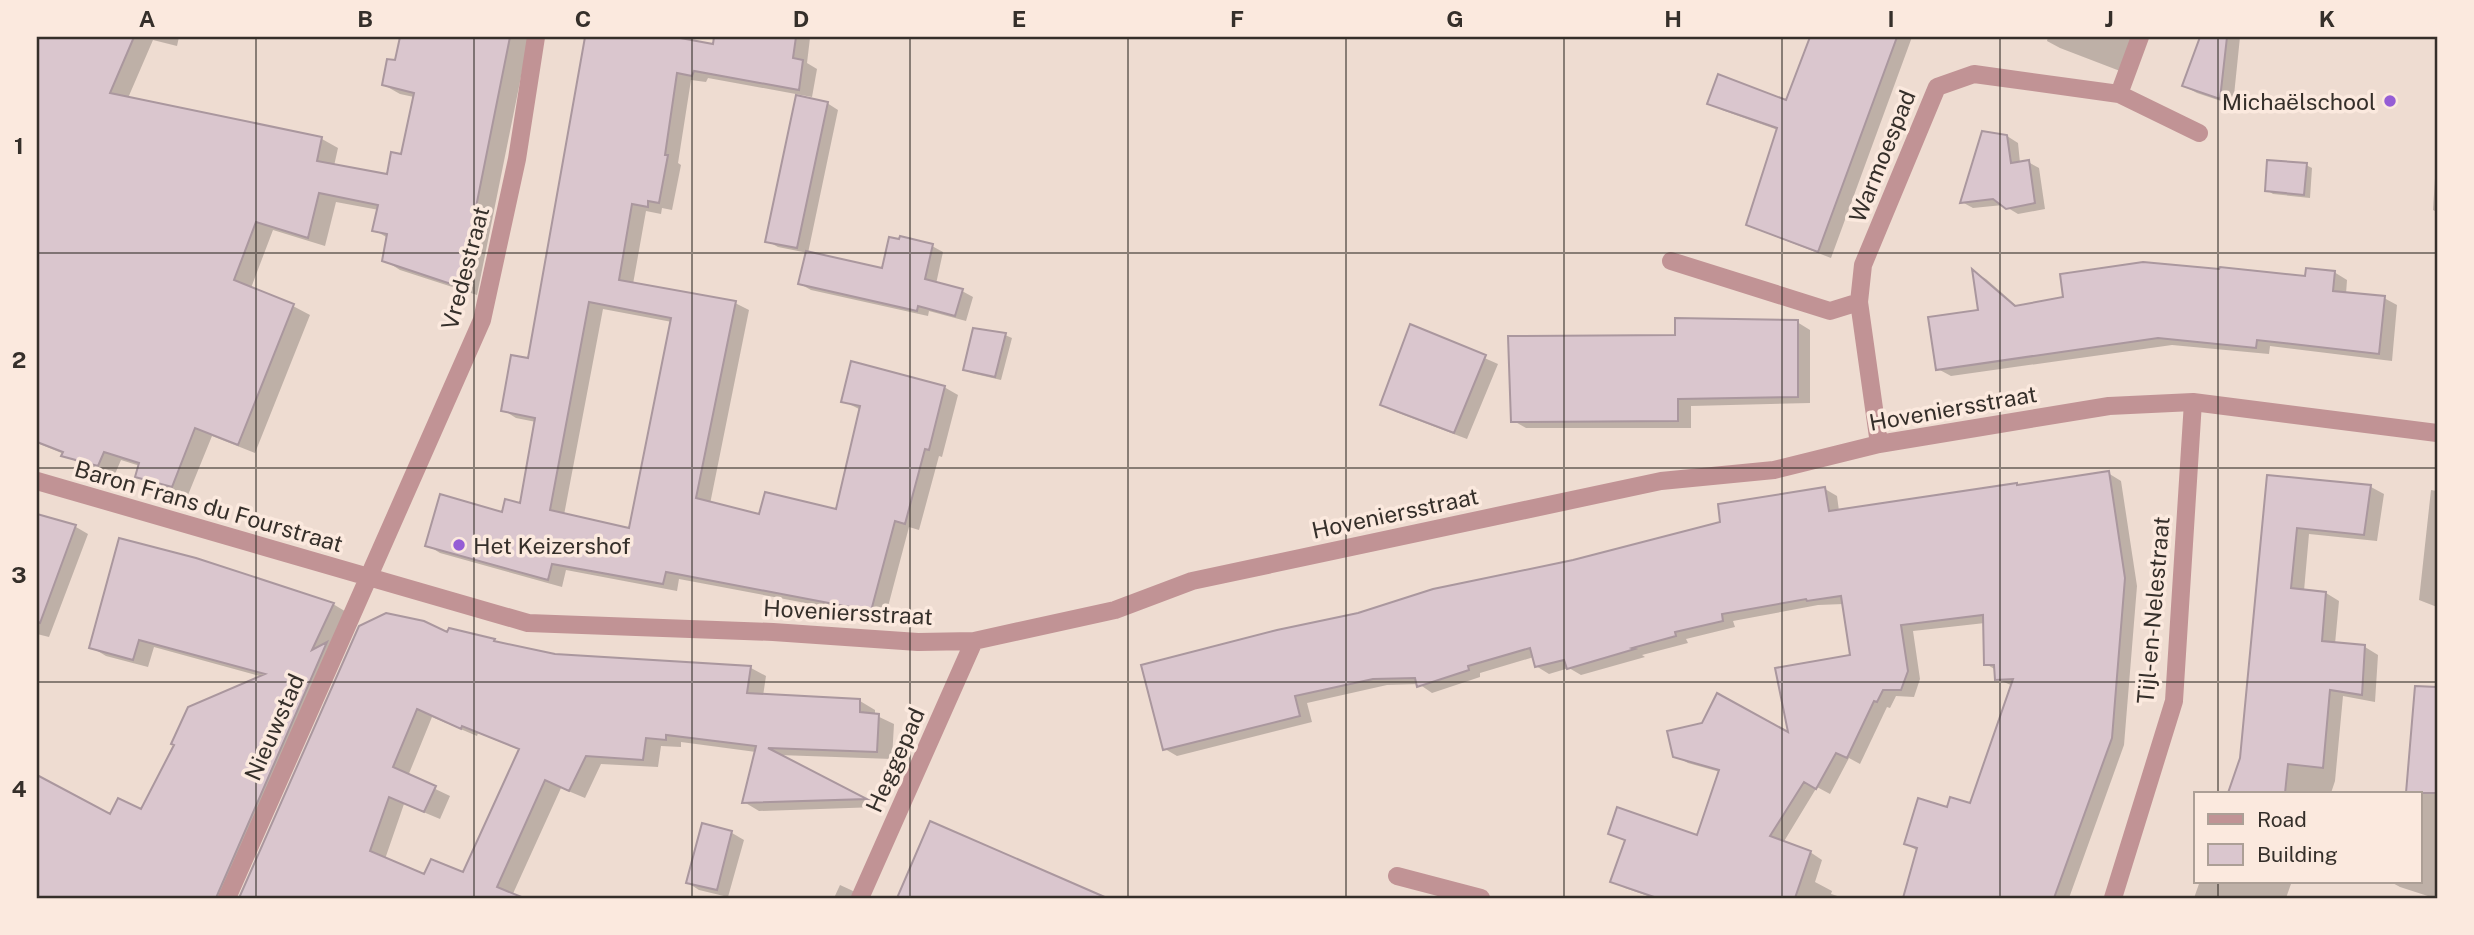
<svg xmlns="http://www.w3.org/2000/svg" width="2474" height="935" viewBox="0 0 2474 935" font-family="'Public Sans',sans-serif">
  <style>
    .shadow { fill: #0003; fill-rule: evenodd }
    .building { fill: #dac6ce; stroke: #aa979e; stroke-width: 2; fill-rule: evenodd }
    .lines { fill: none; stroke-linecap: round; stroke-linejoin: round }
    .minor { stroke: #c19395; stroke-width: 18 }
    .grid { fill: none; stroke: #352f2a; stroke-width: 2; stroke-opacity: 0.55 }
    .poi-dot { fill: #955dd5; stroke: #fbe9de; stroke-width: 2.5 }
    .labels { text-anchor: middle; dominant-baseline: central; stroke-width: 7; stroke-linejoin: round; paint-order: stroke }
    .poi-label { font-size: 23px; fill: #352f2a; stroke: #fbe9de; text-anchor: end }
    .street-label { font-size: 23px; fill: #352f2a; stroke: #fbe9de }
    .neatline { fill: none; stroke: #352f2a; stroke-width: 2.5 }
    .grid-label { font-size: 23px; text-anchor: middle; font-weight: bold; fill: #352f2a }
  </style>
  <rect width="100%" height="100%" fill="#eedcd1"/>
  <!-- shadow -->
  <path class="shadow" d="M37 37H179L177 46 153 40 128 98 322 139 338 148 334 166 389 176 402 156 414 97 400 94 384 85 397 62 402 37 436 42 437 37H529L477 295 400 270 384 260 388 238 374 230 379 210 336 202 325 246 273 230 251 288 293 306 310 315 255 453 212 436 188 495 154 485 137 476 140 466 121 460 115 474 80 464 64 454 37 443Z
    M586 37H669L715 46 716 37 810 38 807 63 817 69 812 97 708 78 706 82 691 80 678 163 681 165 672 210 662 208 661 214 646 211 633 284 735 303 749 310 710 504 761 516 838 511 861 410 843 401 944 387 958 395 942 457 939 456 919 530 909 527 885 618 679 579 677 591 566 570 562 587 440 553 427 545 522 505 536 422 516 418 503 410 530 360ZM603 309 672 322 631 530 564 515Z
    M1811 37H1912L1831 258 1761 231 1748 224 1778 130 1722 110 1710 103 1788 102Z
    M2048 37H2132L2120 71 2060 48 2047 41Z
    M2201 37H2240L2233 105 2197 93 2184 86Z
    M827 103 838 110 808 253 883 271 932 246 943 252 936 284 962 291 973 297 966 321 929 311 928 316 811 290 800 284 808 253 778 247 767 241Z
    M2007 136 2018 143 2020 163 2028 162 2039 168 2045 209 2018 214 2003 205 1973 208 1962 202Z
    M2306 165 2312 168 2310 198 2273 194 2267 190Z
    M2435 178H2437V212L2433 210Z
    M1974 272 1986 279 2018 307 2307 278 2334 272 2347 280 2346 294 2384 298 2397 305 2392 361 2270 346 2269 354 2172 345 1951 376 1938 369 1980 312Z
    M1797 322 1810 330V403L1691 406V428H1526L1512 420 1677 336Z
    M1412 326 1498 364 1467 439 1396 412 1382 404Z
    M1005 335 1012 338 1001 380 971 373 965 369Z
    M2108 473 2121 481 2137 586 2124 745 2069 898H1905L1918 851 1906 844 1948 809 1971 805 2013 686 1997 679 1996 670 1986 664 1985 623 1913 631 1920 679 1914 697 1896 696 1890 708 1887 707 1860 764 1849 758 1830 794 1817 787 1783 843 1810 852 1822 860 1815 882 1832 891 1831 894 1844 898H1654L1625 888 1613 881 1626 841 1610 833 1698 837 1720 772 1688 763 1675 756 1790 735 1852 656 1844 604 1818 605 1733 621 1735 627 1686 639 1688 643 1642 655 1645 657 1581 675 1569 668 1549 674 1536 666 1534 657 1480 673V677L1432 693 1419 684 1387 685 1307 703 1312 722 1177 756 1165 749 1359 615 1722 524 1825 489 1837 496 1839 511 2017 484 2021 487Z
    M2269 477 2371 487 2384 494 2377 541 2309 534 2304 591 2326 593 2339 601 2335 644 2365 647 2378 655 2375 702 2343 696 2335 781 2331 793H2230L2241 758Z
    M2431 490 2437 491V607L2419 600Z
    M37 516 76 527 88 534 49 637 37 634Z
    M333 604 348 613 233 898H37V777L110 817 142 812 263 677 154 647 148 667 106 656 91 647Z
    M361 627 448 634 450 630 494 640 502 645 555 656 751 668 766 676 763 696 860 701 875 710V715L894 724 892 759 779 755 878 807 759 811 744 802 756 752 681 742V747L661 746 658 767 601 764 585 798 561 788 511 898H477L473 896 520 750 478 733 477 736 432 717 408 776 450 796 440 819 404 804 385 859 433 882 425 898H241Z
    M2416 700 2437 706V897L2434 898 2400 887 2389 881H2420V793H2406Z
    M931 823 1076 887 1096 898H899Z
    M703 825 732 833 744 840 728 897 699 890 688 883Z
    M2200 881H2292L2286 898H2194Z
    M840 885 851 890 865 898H834Z"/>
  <!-- building -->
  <path class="building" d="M37 37H134L110 93 322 137 317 161 387 174 391 152 401 154 414 93 382 85 387 59 395 60 400 37H510L460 287 382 261 387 234 372 231 378 205 319 193 308 238 256 222 234 280 294 304 238 445 195 428 172 487 135 477 139 463 104 452 98 466 61 456 63 452 37 442Z
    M585 37H675L713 44 714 37H796L793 58 803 60 799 90 694 71 692 76 677 73 665 155H668L659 203 648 201V207L632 204 619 280 736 301 696 498 759 514 765 492 836 509 860 406 841 402 851 361 945 386 929 450 925 449 905 524 895 521 871 611 666 572 663 584 552 564 548 580 425 546 440 494 502 512 505 499 520 503 535 418 501 411 511 355 528 358ZM589 302 671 318 629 528 550 510Z
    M1810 37H1897L1818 252 1746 225 1777 128 1707 104 1718 74 1786 100Z
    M2200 37H2227L2220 99 2182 86Z
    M796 95 828 102 797 248 765 242Z
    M1982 131 2007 135 2011 163 2029 160 2035 203 2006 209 1993 199 1960 203Z
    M2267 160 2307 163 2304 195 2265 191Z
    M900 236 933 244 925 279 963 289 955 316 918 306 917 311 798 284 806 251 882 268 889 237 899 239Z
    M2143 262 2219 269 2220 267 2305 276 2306 268 2335 271 2333 291 2385 296 2379 354 2257 340 2256 348 2158 338 1936 370 1928 317 1978 310 1972 269 2015 306 2063 297 2060 274Z
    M1675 318 1798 320V397L1678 399V421L1511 422 1508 336 1675 335Z
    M1410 324 1486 355 1454 433 1380 405Z
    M973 328 1006 333 995 377 963 370Z
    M2109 471 2125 578 2112 738 2054 898H1903L1917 848 1904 844 1918 798 1947 807 1950 797 1970 803 2013 679 1995 680 1994 665H1984L1983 615 1901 625 1908 671 1901 690H1883L1877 702 1874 701 1847 758 1836 753 1816 789 1804 782 1770 836 1811 851 1795 898H1657L1610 882 1625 840 1608 834 1617 807 1697 835 1719 770 1673 757 1667 731 1702 723 1717 693 1788 732 1775 668 1850 655 1841 596 1807 601 1806 599 1722 614 1723 621 1675 632 1676 636 1632 648 1635 649 1567 669 1564 660 1535 667 1530 648 1468 666 1469 670 1417 687 1415 678 1373 679 1295 696 1300 716 1163 750 1141 665 1277 630 1358 613 1433 589 1573 560 1720 522 1718 504 1825 487 1829 511 2017 483V485Z
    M2267 475 2371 485 2364 535 2297 528 2291 588 2326 592 2322 641 2365 645 2362 695 2330 690 2323 768 2288 764 2285 793H2228L2240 758Z
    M37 514 76 525 40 623 37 622Z
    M119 538 196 558 334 603 312 650 327 642 216 898H37V775L110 814 118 798 141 809 174 745 171 744 188 707 265 674 139 640 133 660 89 648Z
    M386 613 424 621 447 632 449 628 495 639 494 641 555 654 751 666 747 693 860 699V712L879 714 877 752 768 748 867 799 742 803 756 746 666 735V740L646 738 643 760 586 756 569 791 545 780 497 887 524 898H239L359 626ZM417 709 461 729 462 726 519 749 463 872 431 859 424 874 370 851 389 797 424 812 436 786 393 767Z
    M2415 686 2437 687V793H2406Z
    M930 821 1107 898H897Z
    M702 823 732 831 717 890 686 883Z"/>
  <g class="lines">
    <!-- minor -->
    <path class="minor" d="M2119 94 2140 37
      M1671 261 1830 311 1859 302 1863 265 1937 87 1974 74 2119 94 2199 133
      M1859 302 1879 444
      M37 481 528 623 773 632 918 642 974 641 1115 610 1192 581 1661 481 1774 470 1879 444 2109 406 2193 402 2437 433
      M1397 876 1481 898
      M227 898 482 320 517 159 536 37
      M860 898 974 641
      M2113 898 2174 701 2193 402"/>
  </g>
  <!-- grid -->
  <path class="grid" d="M256 37V898M474 37V898M692 37V898M910 37V898M1128 37V898M1346 37V898M1564 37V898M1782 37V898M2000 37V898M2218 37V793M37 253H2437M37 468H2437M37 682H2437M2218 881V898"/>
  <!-- markers -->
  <g class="poi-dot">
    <circle cx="2390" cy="101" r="7"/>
    <circle cx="459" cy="545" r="7"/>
  </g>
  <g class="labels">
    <!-- poi labels -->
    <g class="poi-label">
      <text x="2376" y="101">Michaëlschool</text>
      <text x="473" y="545" text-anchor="start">Het Keizershof</text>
    </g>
    <!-- street labels -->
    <g class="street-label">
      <text transform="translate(1882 156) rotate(-68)">Warmoespad</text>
      <text transform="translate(465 268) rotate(-75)">Vredestraat</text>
      <text transform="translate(1953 408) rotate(-10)">Hoveniersstraat</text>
      <text transform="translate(209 506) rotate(16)">Baron Frans du Fourstraat</text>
      <text transform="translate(1395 513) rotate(-12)">Hoveniersstraat</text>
      <text transform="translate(2153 610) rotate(-85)">Tijl-en-Nelestraat</text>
      <text transform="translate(848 612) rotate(3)">Hoveniersstraat</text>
      <text transform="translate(274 727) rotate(-66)">Nieuwstad</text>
      <text transform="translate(895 760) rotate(-66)">Heggepad</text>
    </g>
  </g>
  <!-- border -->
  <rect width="2474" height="935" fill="none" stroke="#fbe9de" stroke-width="77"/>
  <!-- legend -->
  <rect x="2194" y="792" width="228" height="91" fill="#fbe9de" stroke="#ac9f96" stroke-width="2"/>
  <rect x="2208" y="814" width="35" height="10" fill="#c19395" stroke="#ac9f96" stroke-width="2"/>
  <text x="2257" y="827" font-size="21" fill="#352f2a">Road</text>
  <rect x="2208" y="844" width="35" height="21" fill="#dac6ce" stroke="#ac9f96" stroke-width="2"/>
  <text x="2257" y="862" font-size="21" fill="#352f2a">Building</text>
  <rect x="38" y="38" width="2398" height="859" class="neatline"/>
  <g class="grid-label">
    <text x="147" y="27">A</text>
    <text x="365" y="27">B</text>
    <text x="583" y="27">C</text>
    <text x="801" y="27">D</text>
    <text x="1019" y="27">E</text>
    <text x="1237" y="27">F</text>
    <text x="1455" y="27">G</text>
    <text x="1673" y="27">H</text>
    <text x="1891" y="27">I</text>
    <text x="2109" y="27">J</text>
    <text x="2327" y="27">K</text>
    <text x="19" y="154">1</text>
    <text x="19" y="368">2</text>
    <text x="19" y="583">3</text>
    <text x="19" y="797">4</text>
  </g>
</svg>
